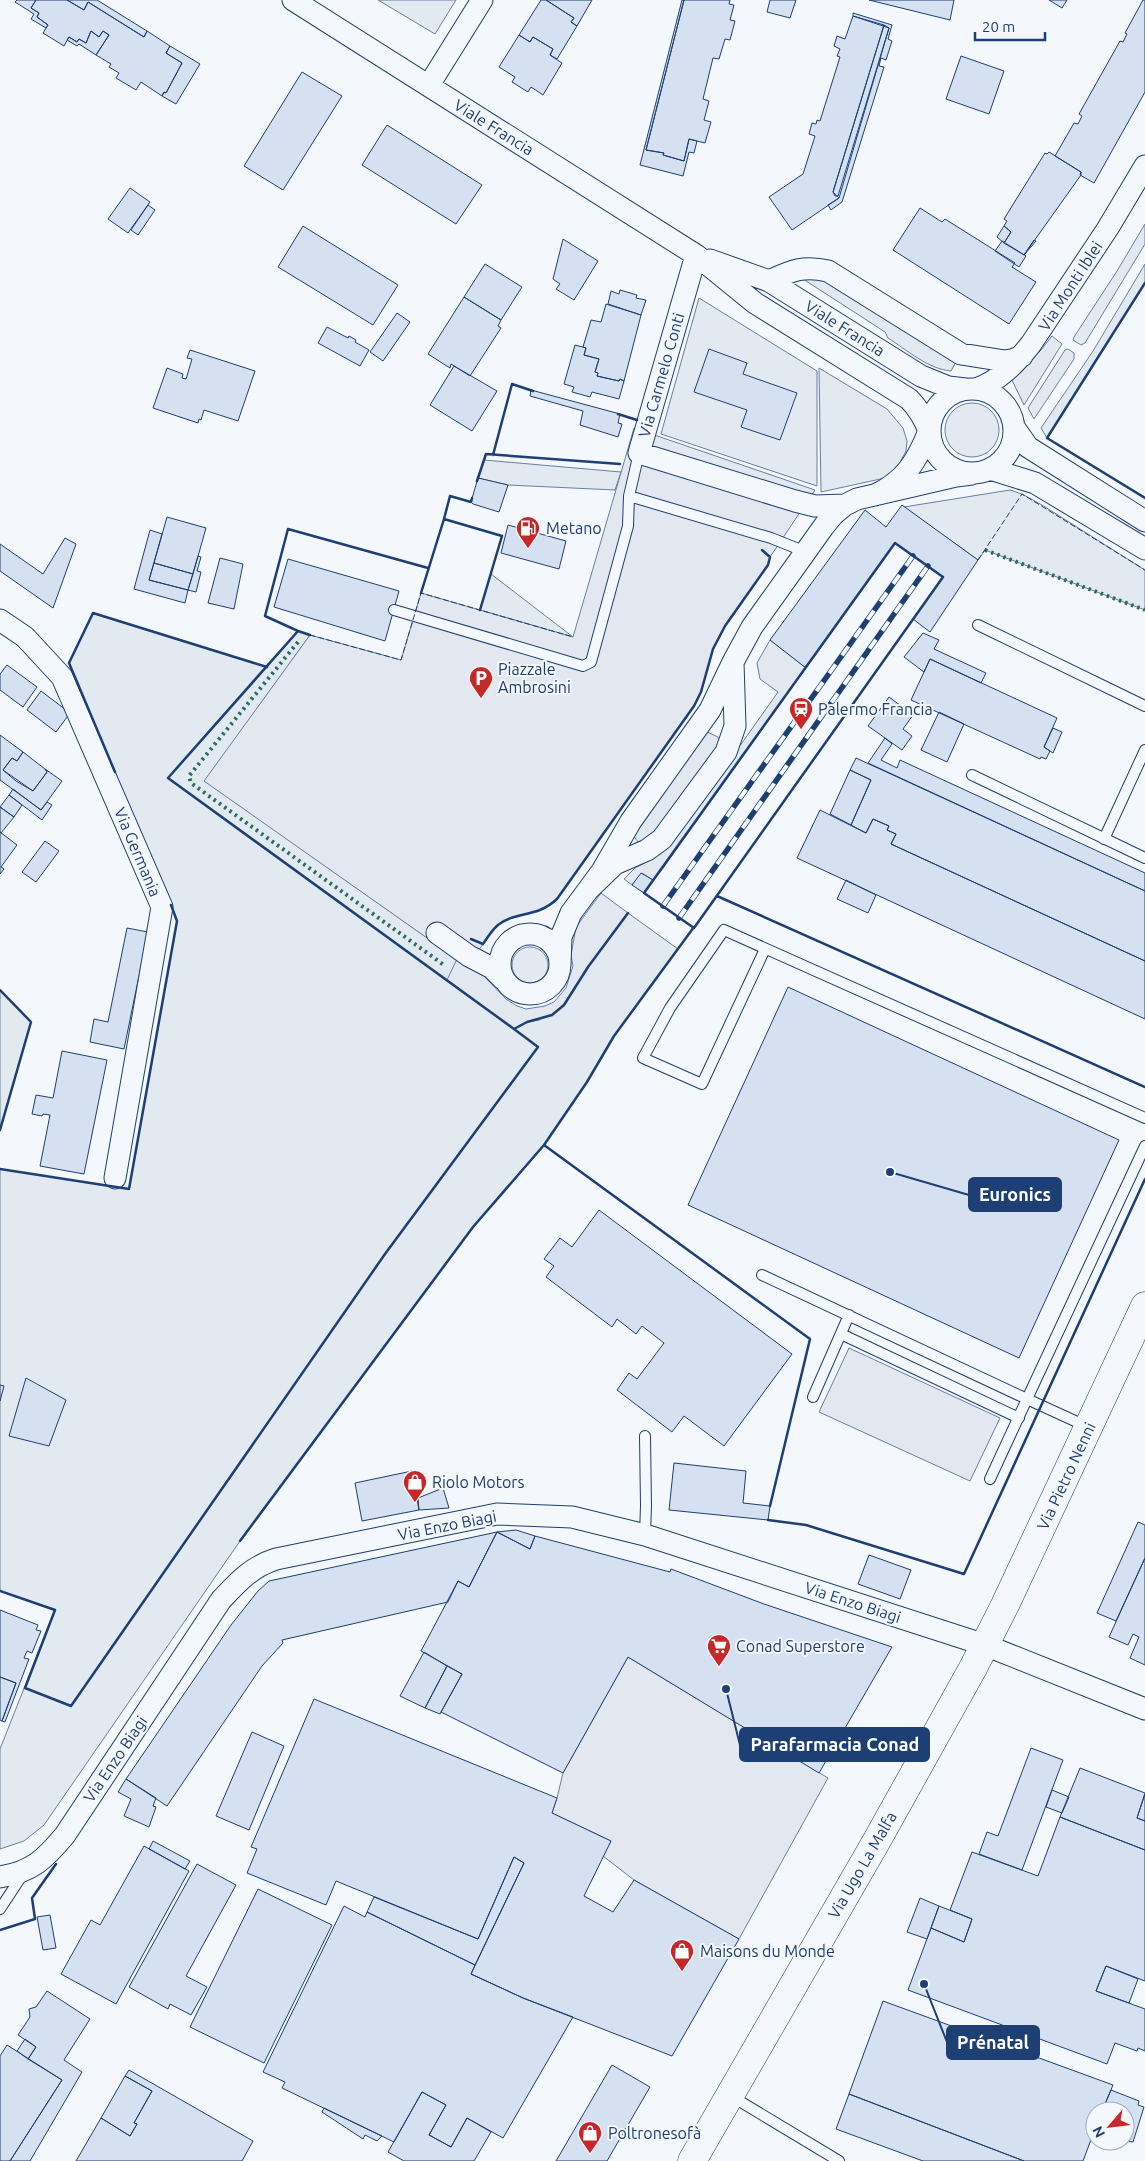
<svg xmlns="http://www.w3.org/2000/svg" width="1145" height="2161" viewBox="0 0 1145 2161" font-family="Ubuntu,sans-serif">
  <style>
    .green { fill: #e3e9f0; stroke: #687fa3 }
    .parking { fill: #e3e8f0; stroke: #687fa3 }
    .building { fill: #d5e0f0; stroke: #1d3f73 }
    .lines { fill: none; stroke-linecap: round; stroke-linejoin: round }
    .lane-casing { stroke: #1d3f73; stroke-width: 12 }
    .street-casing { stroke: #1d3f73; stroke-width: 23 }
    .secondary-casing { stroke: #1d3f73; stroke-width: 29 }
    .lane { stroke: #f4f7fb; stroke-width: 10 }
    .street { stroke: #f4f7fb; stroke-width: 21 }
    .secondary { stroke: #f4f7fb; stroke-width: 28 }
    .rail-casing { stroke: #1d3f73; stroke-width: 5.5 }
    .rail { stroke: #f4f7fb; stroke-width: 4; stroke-dasharray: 11; stroke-linecap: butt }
    .hedge { stroke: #2c6c60; stroke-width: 4; stroke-dasharray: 2.5 4; stroke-linecap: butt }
    .fence { stroke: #1d3f73; stroke-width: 1; stroke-dasharray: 6 2.5; stroke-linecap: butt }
    .wall { stroke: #1d3f73; stroke-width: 2.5 }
    .labels { text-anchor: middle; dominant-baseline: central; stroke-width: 4; stroke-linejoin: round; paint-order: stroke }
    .street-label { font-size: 16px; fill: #1d3f73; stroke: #f4f7fb }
    .poi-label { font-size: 16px; fill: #1d3f73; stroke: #f4f7fb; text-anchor: start }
    .leader { fill: none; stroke: #1d3f73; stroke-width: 2 }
    .callout-dot { fill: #1d3f73; stroke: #f4f7fb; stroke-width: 2 }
    .callout { fill: #1d3f73; stroke: #1d3f73; stroke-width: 2 }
    .callout-label { font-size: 18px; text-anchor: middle; font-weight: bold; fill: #fff }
  </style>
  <rect width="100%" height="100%" fill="#f4f7fb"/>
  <!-- green -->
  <path class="green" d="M378 0H456L435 34Z
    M1145 224V244L1085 343 1081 345 1073 340 1074 337 1117 271Z
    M1145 264V283L1047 438 1041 428 1093 351Z
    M803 279 831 280 957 360 951 371C928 369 907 350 888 338L885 332Z
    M699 298 817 371V486L661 434Z
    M1052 336 1062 344 1024 405 1011 378 1041 350Z
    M1068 349 1074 353V359L1034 419 1028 408 1065 350Z
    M819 368 887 409 903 428 907 441 906 451 896 470 885 478 821 492Z
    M945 430a27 27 0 1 1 54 0a27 27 0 1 1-54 0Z
    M484 460 621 472 615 490 508 485 478 478Z
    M1010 490 1022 494 1042 505 1145 570V610L985 550 978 560 904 507Z
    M491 574 573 637 480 610Z
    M93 613 267 667 298 631 310 635 205 781 457 959 527 1022 539 1020 564 1005 588 967 628 913 678 949 614 1036 587 1082 544 1145 473 1227 240 1541 44 1825 24 1841 0 1849V1749L55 1610 0 1591V1169L129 1189 177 921 69 663Z
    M512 965a18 18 0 1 1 36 0a18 18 0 1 1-36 0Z
    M0 990 31 1022 0 1130Z"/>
  <!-- parking -->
  <path class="parking" d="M634 428 815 490 770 557 768 565 725 626 713 649 701 692 694 706 570 881 557 899 544 909 509 919 497 925 467 966 483 975 506 999 517 1006 526 1009 545 1006 554 1002 566 988 573 966 571 955 576 927 601 893 628 913 588 967 564 1005 552 1015 527 1022 514 1029 447 980 457 959 204 781 310 635 401 660 421 593 573 637Z
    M770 640 806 668 661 871 653 880 642 873 632 885 624 879 635 868 648 861 732 757 778 692 760 679 757 663Z
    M705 731 718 737 720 746 647 841 638 842 633 835Z
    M849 1348 1000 1418 970 1481 819 1412Z
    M628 1657 828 1778 739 1939 634 1880 603 1856 611 1841 552 1813 557 1798 563 1773Z"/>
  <!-- building -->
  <path class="building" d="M17 0H36L31 8 39 13 37 17 48 25 46 28 31 19 34 14 15 2Z
    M36 0H67L84 10 88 2 144 37 147 31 170 46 166 53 182 63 166 93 164 92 162 96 141 82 136 90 116 78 119 73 109 67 111 64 96 55 109 35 103 31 99 37 91 31 86 43 79 39 77 42 69 37 64 46 43 33 48 25 37 17 39 13 31 8Z
    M67 0H97L147 31 144 37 88 2 84 10Z
    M541 0H546L574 18 571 22 577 26 557 59 550 55 553 49 533 37 530 42 519 35Z
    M546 0H592L577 26 571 22 574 18Z
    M682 0H684L646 150 664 153 663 155 684 161 689 139 697 141 694 153 689 152 683 176 640 165Z
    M684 0H730L729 4 734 5 730 20 735 21 730 40 725 39 719 59 713 58 703 99 709 101 704 120 711 122 705 143 689 139 684 161 663 155 664 153 646 150Z
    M770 0H796L790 18 767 12Z
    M869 0H954L950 20Z
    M1049 0H1067L1062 8Z
    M1143 0H1145V92L1094 183 1080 175 1081 172 1055 156 1074 123 1078 124 1082 116 1079 114 1120 41 1123 42 1127 34 1125 33Z
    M853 13 892 25 888 39 892 41 886 60 881 58 879 66 884 67 842 202 831 210 828 205 839 198 889 28 853 16Z
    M853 16 884 25 833 192 839 198 792 230 769 197 803 174 815 136 809 134 812 123 816 124 817 120 820 121 840 57 837 56 840 49 834 46 837 36 845 39Z
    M884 25 889 28 838 196H835L833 192Z
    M91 31 99 37 103 31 109 35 96 55 79 44 77 46 67 40 69 37 77 42 79 39 86 43Z
    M519 35 530 42 533 37 553 49 550 55 562 63 543 95 531 87 528 92 512 82 515 77 499 67Z
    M170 46 200 64 176 104 162 96 164 92 166 93 182 63 166 53Z
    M961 56 1004 71 989 114 946 99Z
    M302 72 342 96 283 190 244 166Z
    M387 125 482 185 456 224 362 165Z
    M1049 152 1081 172V175L1024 255 1004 243 1011 232 1004 226 1007 221 1004 219 1045 153 1047 154Z
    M130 188 150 202 128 233 108 219Z
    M148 205 155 210 138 235 131 230Z
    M920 208 942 222 945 219 1015 263 1012 267 1036 282 1009 324 893 250Z
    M303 226 398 285 373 325 278 267Z
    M1004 226 1011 232 1004 243 997 237Z
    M563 239 598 261 574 300 556 289 560 284 553 279Z
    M1034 240 1036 241 1024 255Z
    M1002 241 1026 256 1019 267 995 251Z
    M485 264 522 287 501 320 464 297Z
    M620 290 637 295 636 298 646 300 641 315 608 304 611 291 619 294Z
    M464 297 501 320 498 326 501 328 470 376 451 364 450 368 428 354Z
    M606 304 641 315 624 381 620 379 619 381 597 376 598 373 595 372 599 359 584 355 586 348 583 347 591 320 601 322Z
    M397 313 410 322 383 361 370 352Z
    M327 327 348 338 349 336 356 340 355 342 369 350 360 366 318 343Z
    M575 345 586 348 584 355 599 359 595 372 598 373 597 376 619 381 620 379 624 381 619 399 592 392 590 397 572 392 574 387 564 384Z
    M709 349 747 363 743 374 797 393 780 440 741 427 747 410 694 392Z
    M190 350 255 371 238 421 204 410 201 420 199 419 198 423 153 408 167 368 183 374 182 378 186 379 192 359 187 358Z
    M454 366 497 391 472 431 430 405Z
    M531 390 620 414 618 423 622 424 618 437 580 425 583 411 530 396Z
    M478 478 508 485 499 512 473 504 471 502Z
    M902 505 978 560 930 632 913 619 943 577 895 543 806 668 770 640 865 510 886 527Z
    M167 517 206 528 193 574 154 563Z
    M508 525 566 541 559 569 501 553Z
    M150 530 162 534 149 580 188 590 185 603 134 589Z
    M65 538 76 544 53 608 0 571V544L43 574Z
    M198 556 201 557 197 571 201 572 196 592 188 590Z
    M220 558 243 564 234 609 208 603Z
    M288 559 399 591 385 641 274 607Z
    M154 563 193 574 188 590 149 580Z
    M923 633 939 640 934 649 986 673 981 683 930 659 924 672 904 657Z
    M930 659 1057 718 1044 747 1050 751 1046 759 1041 757 1040 759 911 700Z
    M7 665 37 687 23 707 0 690V674Z
    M41 691 70 713 56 732 27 710Z
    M889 697 913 715 903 729 912 736 902 750 868 726Z
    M939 712 964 724 947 762 921 750Z
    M1053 728 1062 732 1053 753 1044 747Z
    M0 735 23 752 17 761 12 758 3 770 16 781 33 791 47 772 45 769 62 781 41 810 0 780Z
    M885 738 892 744 881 760 897 768 900 760 1145 873V891L868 763Z
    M23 752 45 769 47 772 33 791 3 770 12 758 17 761Z
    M856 758 1145 891V961L891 844 896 834 887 830 889 826 873 819 866 833 851 825 871 780 850 770Z
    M850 770 871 780 851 825 830 814Z
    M13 789 41 810 47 802 52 805 42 820 9 795Z
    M9 795 22 805 14 817 0 807Z
    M0 807 14 817 1 833 0 832Z
    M820 810 866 833 873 819 889 826 887 830 896 834 891 844 1145 961V1019L797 858Z
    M0 832 17 845 1 867 4 869 0 874Z
    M45 841 59 851 36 882 22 872Z
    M641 873 653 880 644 893 632 885Z
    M846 880 876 895 868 913 837 899Z
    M127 928 148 932 124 1049 90 1042 94 1019 108 1022Z
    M788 987 1119 1140 1019 1358 688 1205Z
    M62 1051 107 1060 84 1174 40 1166 50 1115 43 1114 42 1116 32 1114 36 1095 53 1098Z
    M599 1210 792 1354 724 1446 684 1416 672 1432 617 1390 629 1373 637 1379 664 1343 642 1326 636 1334 617 1319 612 1327 546 1277 554 1266 544 1259 560 1238 572 1247Z
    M26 1378 66 1400 49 1446 9 1436Z
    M0 1385 4 1386 0 1401Z
    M674 1463 746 1471 743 1503 770 1506 768 1520 669 1510Z
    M412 1471 419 1510 362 1521 355 1483Z
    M443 1488 449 1508 419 1510 418 1498Z
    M1138 1522 1145 1525V1558L1116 1621 1097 1613Z
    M516 1530 535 1536 530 1549 497 1532Z
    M497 1532 469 1587 458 1581 448 1602 282 1640 283 1643 262 1666 167 1806 126 1779 231 1625 258 1591 269 1581Z
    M497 1532 530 1549 535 1536 670 1572 671 1569 764 1604 892 1647 819 1773 628 1657 563 1773 441 1712 462 1674 421 1651 458 1581 469 1587Z
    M869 1555 911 1570 900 1599 858 1584Z
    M1145 1558V1665L1130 1658 1139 1637 1133 1634 1128 1645 1109 1637Z
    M0 1610 38 1625 36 1630 41 1631 32 1653 27 1651 24 1658 29 1659 5 1722 2 1721 16 1683 0 1677Z
    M424 1652 447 1666 425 1708 400 1696Z
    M447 1666 462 1674 440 1714 425 1708Z
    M0 1677 16 1683 2 1721 0 1720Z
    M314 1699 557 1798 552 1813 611 1841 584 1896 613 1912 634 1880 739 1939 672 2056 523 1998 471 1974 524 1863 514 1857 478 1939 336 1881 326 1905 247 1873 257 1849 251 1847Z
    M252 1732 284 1746 249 1830 216 1816Z
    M1031 1748 1063 1760 1022 1870 979 1854 987 1832 998 1836Z
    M1080 1768 1145 1793 1137 1818 1145 1821V1850L1060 1817Z
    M126 1779 156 1798 153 1806 156 1807 149 1827 124 1816 131 1799 118 1792Z
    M1052 1790 1069 1797 1062 1813 1046 1807Z
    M1145 1794V1821L1137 1818Z
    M1060 1817 1145 1850V1981L1106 1966 1096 1991 1145 2009V2051L1138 2048 1137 2051 1115 2043 1107 2064 908 1990 931 1928 964 1942 972 1919 950 1910 972 1852 1038 1876Z
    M153 1841 190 1861 185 1869 149 1849Z
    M144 1846 189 1871 116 2004 61 1974 91 1920 100 1925Z
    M514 1857 524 1863 475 1965 367 1912 374 1897 478 1939Z
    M197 1864 236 1885 186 1976 207 1987 191 2015 170 2004 168 2009 129 1987Z
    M258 1889 332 1925 264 2063 190 2027Z
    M920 1898 939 1906 927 1939 907 1932Z
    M344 1906 365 1917 367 1912 475 1965 471 1974 523 1998 573 2017 503 2138 467 2118 451 2147 429 2135 446 2105 422 2092 394 2142 282 2088 285 2082 263 2072Z
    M939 1906 972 1919 964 1942 931 1928Z
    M50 1915 56 1948 43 1950 37 1917Z
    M1106 1966 1138 1979 1129 2003 1096 1991Z
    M47 1991 90 2019 64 2060 82 2072 30 2161H10L62 2080 28 2059 36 2047 18 2035 30 2017 29 2009 36 2007Z
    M883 2001 1113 2085 1102 2111H1095V2129L1083 2161H1024L849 2094Z
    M25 2039 36 2047 28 2059 17 2051Z
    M7 2045 62 2080 10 2161H0V2056Z
    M612 2065 650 2087 607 2161H556Z
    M129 2070 253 2141 242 2161H76L101 2118 130 2136 137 2124 134 2123 152 2091 125 2076Z
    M125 2076 152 2091 134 2123 137 2124 130 2136 101 2118Z
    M1111 2090 1139 2101 1138 2105 1144 2107 1133 2142 1125 2141V2111H1102Z
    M422 2092 446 2105 429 2135 451 2147 467 2118 491 2132 474 2161H404L388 2152Z
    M849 2094 1024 2161H923L836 2129Z
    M324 2108 382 2136 377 2141 365 2135 363 2139 322 2112Z"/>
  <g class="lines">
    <!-- lane casing -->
    <g class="lane-casing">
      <path id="lane" d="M629 496 639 453
        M394 610 583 666 591 662 628 526 629 496 771 538 806 552
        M978 625 1145 706
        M972 775 1145 858
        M1104 839 1145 750
        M765 949 702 1084 643 1058 670 1008 724 930 1145 1118
        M762 1275 1027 1399 990 1479
        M841 1334 1019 1418
        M813 1397 849 1315
        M1088 1427 1027 1399 1145 1146
        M645 1436 646 1506 645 1535
        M0 1909 23 1874
        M731 2096 839 2161"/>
    </g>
    <!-- street casing -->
    <g class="street-casing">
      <path id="street" d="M293 0 696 255 755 303 909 399C919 409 924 418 929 431 917 461 905 481 875 495
        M429 85 482 0
        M696 255 639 453 795 501 815 506 845 505
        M710 260 769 281 921 376 948 387 966 389
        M769 281C791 271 803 265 828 271L961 354 1005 361 1012 360 1022 356
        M930 431a42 42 0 1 1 84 0a42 42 0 1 1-84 0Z
        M976 389C999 381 1016 363 1031 344L1108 228 1145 166
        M1014 427 1028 447 1145 521
        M990 469 1035 483 1145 549
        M0 620 25 637 62 677 162 907 115 1178
        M733 662 752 627 824 526 833 515 845 505 857 499 956 476 972 474
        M437 933 469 956 492 968 503 979
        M500 964a30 30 0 1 1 60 0a30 30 0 1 1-60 0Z
        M560 965 561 937 571 913 602 871 631 821 710 710 733 662 735 726 726 752 662 839 647 850 615 864 588 890
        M0 1877C32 1872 45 1859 65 1835L221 1600C238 1582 251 1567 276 1559L497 1514 572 1517 645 1535 985 1645 1145 1709"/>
    </g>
    <!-- secondary casing -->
    <g class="secondary-casing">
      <path id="secondary" d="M692 2161 876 1842 973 1668 1005 1605 1145 1306"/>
    </g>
    <!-- lane -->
    <use href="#lane" class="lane"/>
    <!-- street -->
    <use href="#street" class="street"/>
    <!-- secondary -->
    <use href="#secondary" class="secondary"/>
    <!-- rail casing -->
    <g class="rail-casing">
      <path id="rail" d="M663 906 913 556
        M679 918 928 566"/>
    </g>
    <!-- rail -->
    <use href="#rail" class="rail"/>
    <!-- hedge -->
    <path class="hedge" d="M985 550 1145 610
      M298 642 189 776 191 783 444 965"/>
    <!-- fence -->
    <path class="fence" d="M978 560 1022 494 1145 570
      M310 635 401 660 421 593 573 637"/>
    <!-- wall -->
    <path class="wall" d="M1145 283 1047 438 1145 498
      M618 414 637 420
      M493 455 512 384 533 391
      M477 481 486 454 620 464
      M444 519 450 496 471 502 472 498
      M895 543 943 577 694 928 644 893Z
      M421 593 444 519 502 536 480 610
      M298 631 265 616 288 529 428 568
      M310 635 298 631 168 778 514 1029 527 1022 552 1015 564 1005 588 967 628 913
      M115 772 69 663 93 613 267 667
      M717 896 1145 1087
      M471 939 483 944C487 938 492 930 498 925 516 911 537 918 557 899L694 706 701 692 713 649 725 626 768 565 770 557 762 550
      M0 990 31 1022 0 1130
      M544 1145 810 1339 770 1506
      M0 1169 129 1189 177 921 171 905
      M768 1520 806 1525 964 1574 1145 1179
      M240 1541 473 1227 544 1145 587 1082 614 1036 694 927
      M0 1591 55 1610 25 1688 71 1706 385 1254 538 1047 514 1029
      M0 1930 35 1919 32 1898 56 1864"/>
  </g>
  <!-- icons -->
  <defs>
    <g id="fuel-pin" transform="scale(1.25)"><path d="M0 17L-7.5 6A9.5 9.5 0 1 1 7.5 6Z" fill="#c62828" stroke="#f4f7fb"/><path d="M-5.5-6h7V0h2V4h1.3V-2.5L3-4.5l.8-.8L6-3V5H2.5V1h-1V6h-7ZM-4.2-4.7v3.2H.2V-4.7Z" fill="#fff"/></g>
    <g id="parking-pin" transform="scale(1.25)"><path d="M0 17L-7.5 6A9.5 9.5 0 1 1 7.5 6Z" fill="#c62828" stroke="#f4f7fb"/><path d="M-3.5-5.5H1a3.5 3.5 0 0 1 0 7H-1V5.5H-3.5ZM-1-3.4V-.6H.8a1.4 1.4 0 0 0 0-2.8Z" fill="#fff"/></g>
    <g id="station-pin" transform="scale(1.25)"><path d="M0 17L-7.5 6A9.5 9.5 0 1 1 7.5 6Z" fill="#c62828" stroke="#f4f7fb"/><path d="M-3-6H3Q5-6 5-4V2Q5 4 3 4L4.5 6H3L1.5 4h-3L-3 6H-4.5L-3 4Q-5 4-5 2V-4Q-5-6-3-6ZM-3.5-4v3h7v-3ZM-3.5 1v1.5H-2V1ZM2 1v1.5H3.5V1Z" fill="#fff"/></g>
    <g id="shop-pin" transform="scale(1.25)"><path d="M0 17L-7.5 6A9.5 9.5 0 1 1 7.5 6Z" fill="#c62828" stroke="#f4f7fb"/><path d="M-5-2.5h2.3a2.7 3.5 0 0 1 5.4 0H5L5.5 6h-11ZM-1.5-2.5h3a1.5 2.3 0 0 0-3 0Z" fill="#fff"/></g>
    <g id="supermarket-pin" transform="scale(1.25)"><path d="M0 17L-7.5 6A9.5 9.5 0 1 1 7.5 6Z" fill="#c62828" stroke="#f4f7fb"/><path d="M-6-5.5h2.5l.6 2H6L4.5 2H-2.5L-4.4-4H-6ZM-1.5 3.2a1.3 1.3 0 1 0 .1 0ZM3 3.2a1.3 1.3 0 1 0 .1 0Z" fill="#fff"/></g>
  </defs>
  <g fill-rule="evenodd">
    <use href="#fuel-pin" x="528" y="528"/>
    <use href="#parking-pin" x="481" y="678"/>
    <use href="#station-pin" x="801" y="709"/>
    <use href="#shop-pin" x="415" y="1482"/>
    <use href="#supermarket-pin" x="719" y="1646"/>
    <use href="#shop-pin" x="682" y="1951"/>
    <use href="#shop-pin" x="590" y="2133"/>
  </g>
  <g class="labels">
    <!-- street labels -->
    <g class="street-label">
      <text transform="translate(494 127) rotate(32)">Viale Francia</text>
      <text transform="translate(1070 286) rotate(-57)">Via Monti Iblei</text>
      <text transform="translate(845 328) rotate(32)">Viale Francia</text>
      <text transform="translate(661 375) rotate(-74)">Via Carmelo Conti</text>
      <text transform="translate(138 852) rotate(67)">Via Germania</text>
      <text transform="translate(1066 1476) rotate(-65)">Via Pietro Nenni</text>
      <text transform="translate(447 1525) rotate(-11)">Via Enzo Biagi</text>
      <text transform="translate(853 1602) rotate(18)">Via Enzo Biagi</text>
      <text transform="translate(115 1759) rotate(-56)">Via Enzo Biagi</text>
      <text transform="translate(862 1865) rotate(-60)">Via Ugo La Malfa</text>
    </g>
    <!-- poi labels -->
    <g class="poi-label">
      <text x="546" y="528">Metano</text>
      <text x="498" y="669">Piazzale<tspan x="498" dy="18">Ambrosini</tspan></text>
      <text x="818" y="709">Palermo Francia</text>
      <text x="432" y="1482">Riolo Motors</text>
      <text x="736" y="1646">Conad Superstore</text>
      <text x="700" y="1951">Maisons du Monde</text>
      <text x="608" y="2133">Poltronesofà</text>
    </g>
  </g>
  <!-- callouts -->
  <path class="leader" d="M890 1172L969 1195M726 1689L740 1745M924 1984L947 2042"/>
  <g class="callout-dot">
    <circle cx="890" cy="1172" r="5"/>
    <circle cx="726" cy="1689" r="5"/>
    <circle cx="924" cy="1984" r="5"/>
  </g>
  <g class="callout">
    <rect x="969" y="1178" width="92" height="33" rx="5"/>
    <rect x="740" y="1728" width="189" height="33" rx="5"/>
    <rect x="947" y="2026" width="92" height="33" rx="5"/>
  </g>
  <g class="callout-label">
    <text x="1015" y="1201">Euronics</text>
    <text x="835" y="1751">Parafarmacia Conad</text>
    <text x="993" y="2049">Prénatal</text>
  </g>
  <!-- north arrow -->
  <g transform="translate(1110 2126) rotate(242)"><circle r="24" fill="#f4f7fb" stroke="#9eadc5"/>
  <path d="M0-4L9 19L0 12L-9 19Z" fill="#c62828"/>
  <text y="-8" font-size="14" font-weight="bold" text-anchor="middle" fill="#1d3f73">N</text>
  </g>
  <!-- scale -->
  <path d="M975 32v8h70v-8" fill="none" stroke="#1d3f73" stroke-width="2.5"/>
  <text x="982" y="32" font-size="15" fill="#1d3f73" stroke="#f4f7fb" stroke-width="4" paint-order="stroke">20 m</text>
</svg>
